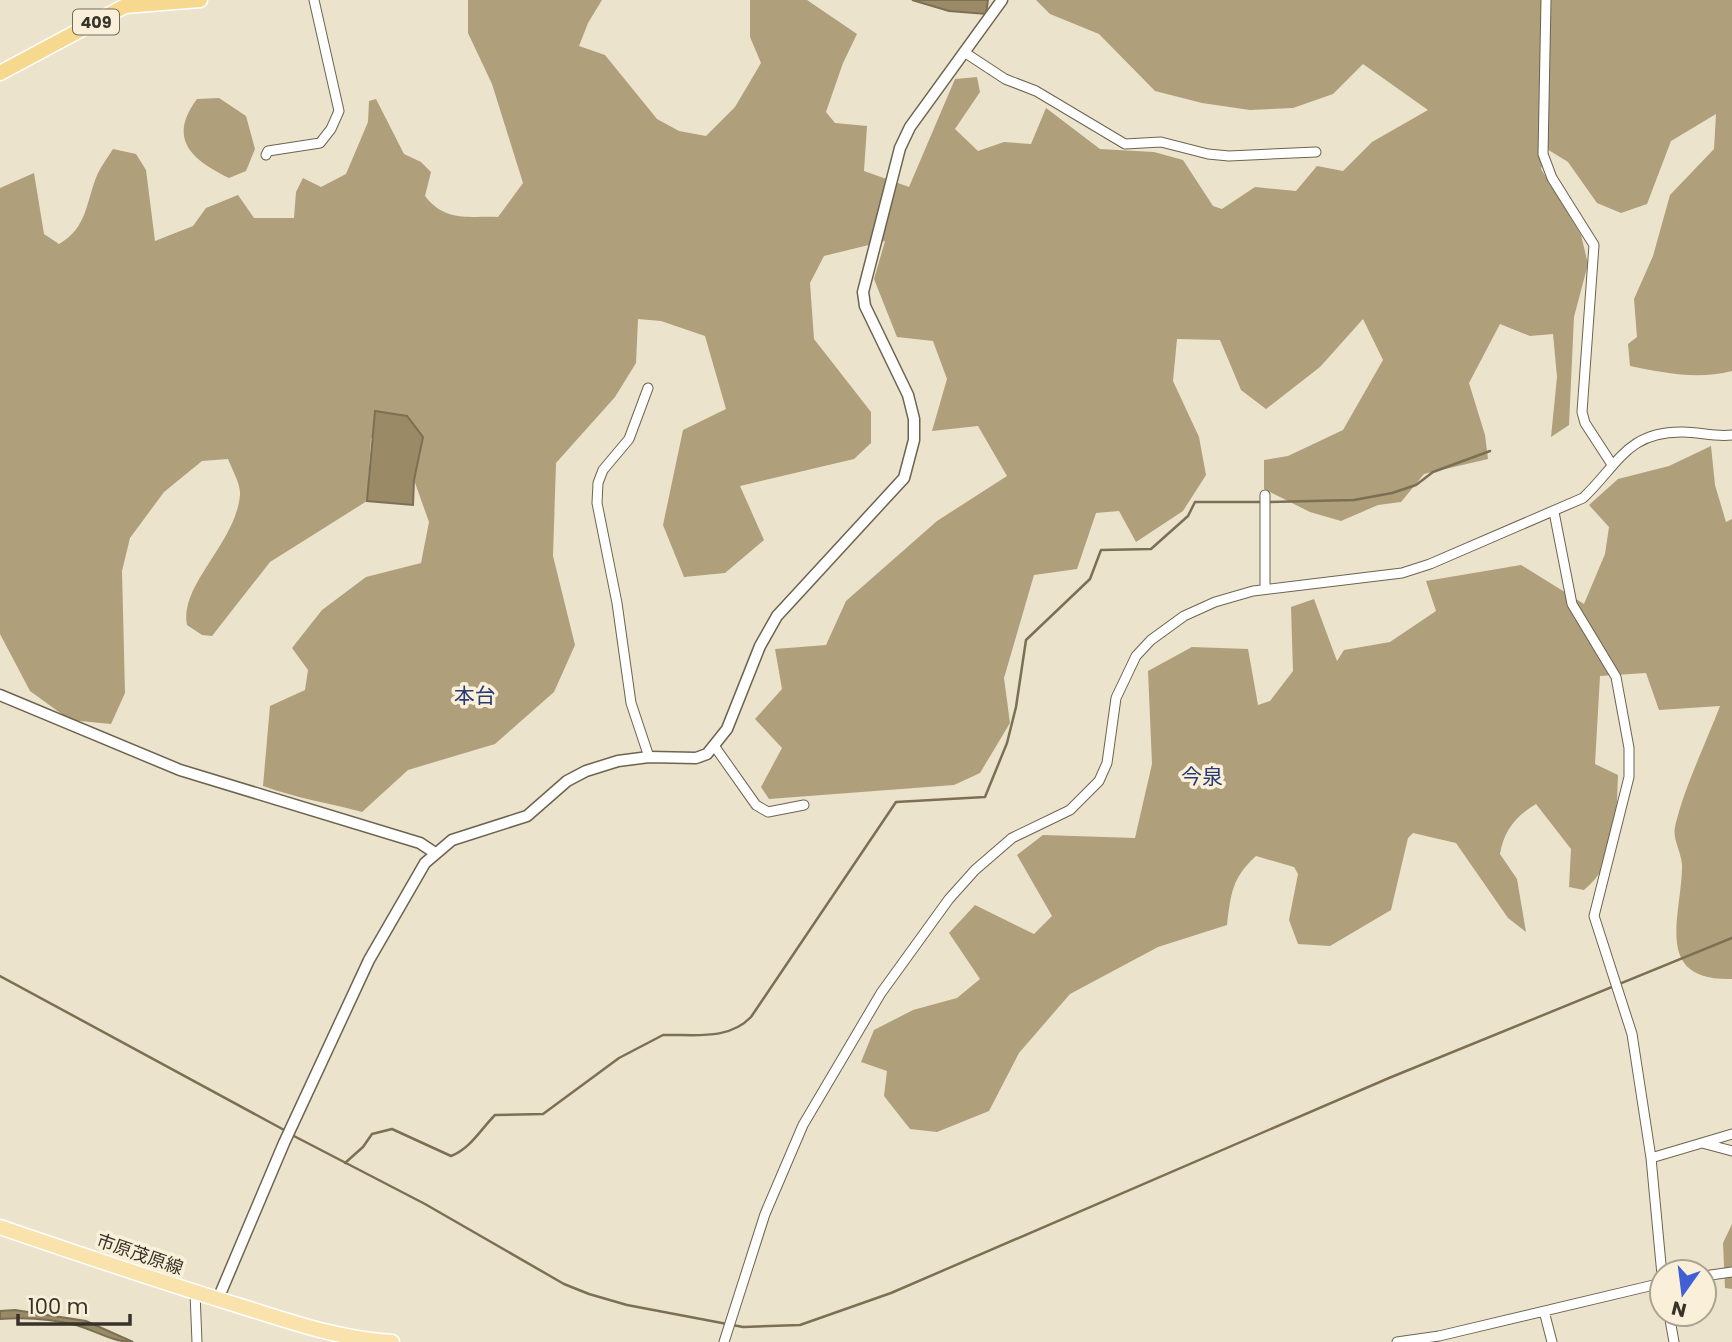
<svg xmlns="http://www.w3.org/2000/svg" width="1732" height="1342" viewBox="0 0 1732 1342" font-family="Poppins,'Noto Sans JP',sans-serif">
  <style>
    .forest { fill: #af9f7a }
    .water { fill: #9a8a66; stroke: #7c7054; stroke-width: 2 }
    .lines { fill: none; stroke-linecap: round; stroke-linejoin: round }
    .stream { stroke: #7c7054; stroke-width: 2.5 }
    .minor-casing { stroke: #6d6450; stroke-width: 11 }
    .tertiary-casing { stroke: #6d6450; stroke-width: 13 }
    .primary-casing { stroke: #fff; stroke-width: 17 }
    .trunk-casing { stroke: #fff; stroke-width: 17 }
    .minor { stroke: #fff; stroke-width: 9 }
    .tertiary { stroke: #fff; stroke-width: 10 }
    .primary { stroke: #f9e2ab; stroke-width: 14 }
    .trunk { stroke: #f7d88f; stroke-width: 14 }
    .labels { text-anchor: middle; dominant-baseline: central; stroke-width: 7; stroke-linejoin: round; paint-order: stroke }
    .shield { fill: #faf0d9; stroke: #726c5e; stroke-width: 2 }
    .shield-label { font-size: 16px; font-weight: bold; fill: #37332a }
    .street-label { font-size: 18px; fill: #37332a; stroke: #faf0d9 }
    .quarter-label { font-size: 21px; fill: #283b74; stroke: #faf0d9 }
  </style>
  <rect width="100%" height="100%" fill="#ece3cc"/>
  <!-- forest -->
  <path class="forest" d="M468 0H602L588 23 579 46 605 55 657 119 679 131 706 136 735 107 761 63 750 37V0H807L857 34 843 63 826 112 835 123 867 126 864 171 909 187 955 79 977 77 980 92 955 129 978 151 1004 142 1031 144 1046 108 1100 149 1154 152 1183 160 1213 206 1222 209 1255 187 1296 191 1317 166 1343 171 1372 142 1428 110 1363 64 1333 94 1293 108 1250 110 1202 103 1155 91 1099 34 1050 14 1036 0H1732V371C1697 380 1665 373 1630 366L1628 344 1637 337 1634 299 1653 256 1670 195 1714 149 1716 114 1671 141 1647 204 1621 213 1597 203 1568 162 1547 149 1541 169 1581 235 1588 264 1574 317 1569 425 1551 437 1557 377 1553 334 1530 336 1500 324 1469 383 1485 435 1488 459 1424 474 1401 502 1378 505 1341 521 1310 512 1264 489V460L1288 456 1343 430 1383 360 1363 319 1320 367 1266 409 1241 390 1220 340 1177 339 1173 381 1199 437 1206 475 1183 511 1136 542 1119 511 1096 513 1077 569 1034 575 1004 678 1010 723 980 773 954 785 769 799 761 787 782 748 755 719 782 689 775 649 826 645 846 601 937 521 1007 476 978 426 932 431 947 379 933 341 897 337 874 279 885 241 824 256 810 283 814 339 871 412V443L854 459 740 486 764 540 725 573 684 577 663 525 683 430 726 409 705 336 661 321 638 319 636 363 615 397 556 463 553 556 575 645 554 692 495 744 408 770 362 812C329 803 296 798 263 786L270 706 305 690 308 670 292 648 322 610 366 577 421 563 429 522 414 480 423 437 371 438 367 501 270 562 212 636 202 635 187 625C179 585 236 543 240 495 241 485 232 469 228 459L202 461 164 492 130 538 122 571 125 693 111 724 70 720 30 691 0 634V188L34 173 44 234 59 244C88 228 86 200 98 173 102 165 108 157 113 149L136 154 146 170 155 241 193 226 206 208 238 195 254 218H294L296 192 303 178 321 187 346 174 368 122 369 101 376 99 404 154 421 162 431 172 425 196C445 222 468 216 498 217L523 183 492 84 468 33Z
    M219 98 246 116 255 149 246 171 229 178C192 160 167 139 197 99Z
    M1711 446 1715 485 1726 522 1732 519V979C1653 981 1681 918 1682 868 1683 855 1672 839 1675 827 1683 790 1706 743 1720 706L1659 710 1646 673 1600 676 1595 764 1618 775C1616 816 1619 862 1584 890L1569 887 1571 849 1536 804C1516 816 1504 830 1500 854L1517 879 1526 932 1508 918 1456 843 1413 833 1408 838 1391 910 1330 946 1298 944 1289 920 1298 874 1294 867 1256 856C1232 878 1231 893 1227 925L1158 947 1070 994 1019 1053 989 1111 937 1132 910 1129 884 1096 887 1071 861 1062 874 1030 913 1010 957 998 980 979 949 933 975 905 1034 934 1052 916 1017 855 1043 835 1135 838 1152 764 1148 671 1192 647 1248 649 1258 705 1270 701 1293 671 1291 607 1314 599 1337 661 1344 650 1390 642 1436 611 1426 581 1521 565 1584 604 1605 554 1609 527 1589 505 1618 479 1669 466Z
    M1732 1224V1289L1725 1288 1723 1243Z"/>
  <!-- water -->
  <path class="water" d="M912 0H988L986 14 949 11Z
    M375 411 407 416 423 437 414 480 413 505 367 501Z
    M15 1310 86 1321 133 1342C113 1342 96 1331 76 1325 52 1319 25 1317 0 1319V1311Z"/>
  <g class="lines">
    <!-- stream -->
    <path class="stream" d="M1269 502 1354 500 1392 493 1416 485 1433 472 1490 451
      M0 976 286 1131
      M292 1135 425 1204 564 1284 589 1294 627 1305 743 1327 800 1325 891 1293 1389 1078 1732 938
      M345 1163 363 1147 372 1134 392 1129 451 1156C470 1149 481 1129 495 1115L543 1114 619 1058 663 1035C694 1034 728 1041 751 1017L896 802 985 797 1007 743 1016 707 1026 640 1090 579 1101 550 1151 549 1188 516 1195 502H1262"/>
    <!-- minor casing -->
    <g class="minor-casing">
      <path id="minor" d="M1546 0 1543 154 1552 178 1594 245 1582 412 1585 423 1611 463
        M964 52 1005 79 1036 91 1125 144 1161 142 1208 154 1229 156 1316 152
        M266 155 268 151 320 143 331 129 339 111 314 0
        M648 388 629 439 603 470 598 483 597 503 617 603 631 703 649 757
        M1265 495V589
        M1554 512 1572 604 1616 677 1629 748V777L1594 916 1632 1034 1651 1158 1662 1275
        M715 747 756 805 768 812 804 805
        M1702 1143 1732 1151
        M1651 1158 1732 1134
        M1704 1276 1732 1272
        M195 1293 197 1342
        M1544 1311 1552 1342
        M1669 1314 1674 1342
        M724 1342 765 1214 803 1125 881 993 949 899 975 870 1012 838 1070 810 1099 781 1107 763 1116 698 1136 656 1151 640 1184 616 1215 602 1253 591 1402 573 1430 564 1583 498C1618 465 1627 431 1683 432 1700 432 1714 437 1732 435
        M1397 1342 1439 1336 1662 1283"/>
    </g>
    <!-- tertiary casing -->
    <g class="tertiary-casing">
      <path id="tertiary" d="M0 695 180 770 420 843 435 853
        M218 1299 284 1143 369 960 425 863 452 840 527 816 567 781 586 771 618 761 649 757 696 758 707 754 727 729 760 646 777 616 904 478 914 440V419L908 395 865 306 863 292 900 148 910 127 1002 0"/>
    </g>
    <!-- primary casing -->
    <g class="primary-casing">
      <path id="primary" d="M0 1227C79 1254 158 1281 237 1305 289 1321 338 1339 392 1342"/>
    </g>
    <!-- trunk casing -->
    <g class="trunk-casing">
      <path id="trunk" d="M0 73 125 6 200 0"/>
    </g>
    <!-- minor -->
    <use href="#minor" class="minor"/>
    <!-- tertiary -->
    <use href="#tertiary" class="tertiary"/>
    <!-- primary -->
    <use href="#primary" class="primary"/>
    <!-- trunk -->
    <use href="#trunk" class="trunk"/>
  </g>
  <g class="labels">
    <!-- shield labels -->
    <rect class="shield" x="73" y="9.5" width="46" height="25" rx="5"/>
    <g class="shield-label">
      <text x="96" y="22">409</text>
    </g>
    <!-- street labels -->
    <g class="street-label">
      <text transform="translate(140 1254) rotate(19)">市原茂原線</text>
    </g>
    <!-- quarter labels -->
    <g class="quarter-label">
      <text x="475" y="695">本台</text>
      <text x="1202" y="776">今泉</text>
    </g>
  </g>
  <!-- north arrow -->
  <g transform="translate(1683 1293) rotate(194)"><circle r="33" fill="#faf0d9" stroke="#aca493" stroke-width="2"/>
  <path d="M0-5L12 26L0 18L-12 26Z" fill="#3f61d3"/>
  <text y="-10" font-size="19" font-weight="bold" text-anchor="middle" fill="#37332a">N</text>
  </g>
  <!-- scale -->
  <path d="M18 1314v10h112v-10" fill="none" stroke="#37332a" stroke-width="3.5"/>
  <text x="28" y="1314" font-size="21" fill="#37332a" stroke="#faf0d9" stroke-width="5" paint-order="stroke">100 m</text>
</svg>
